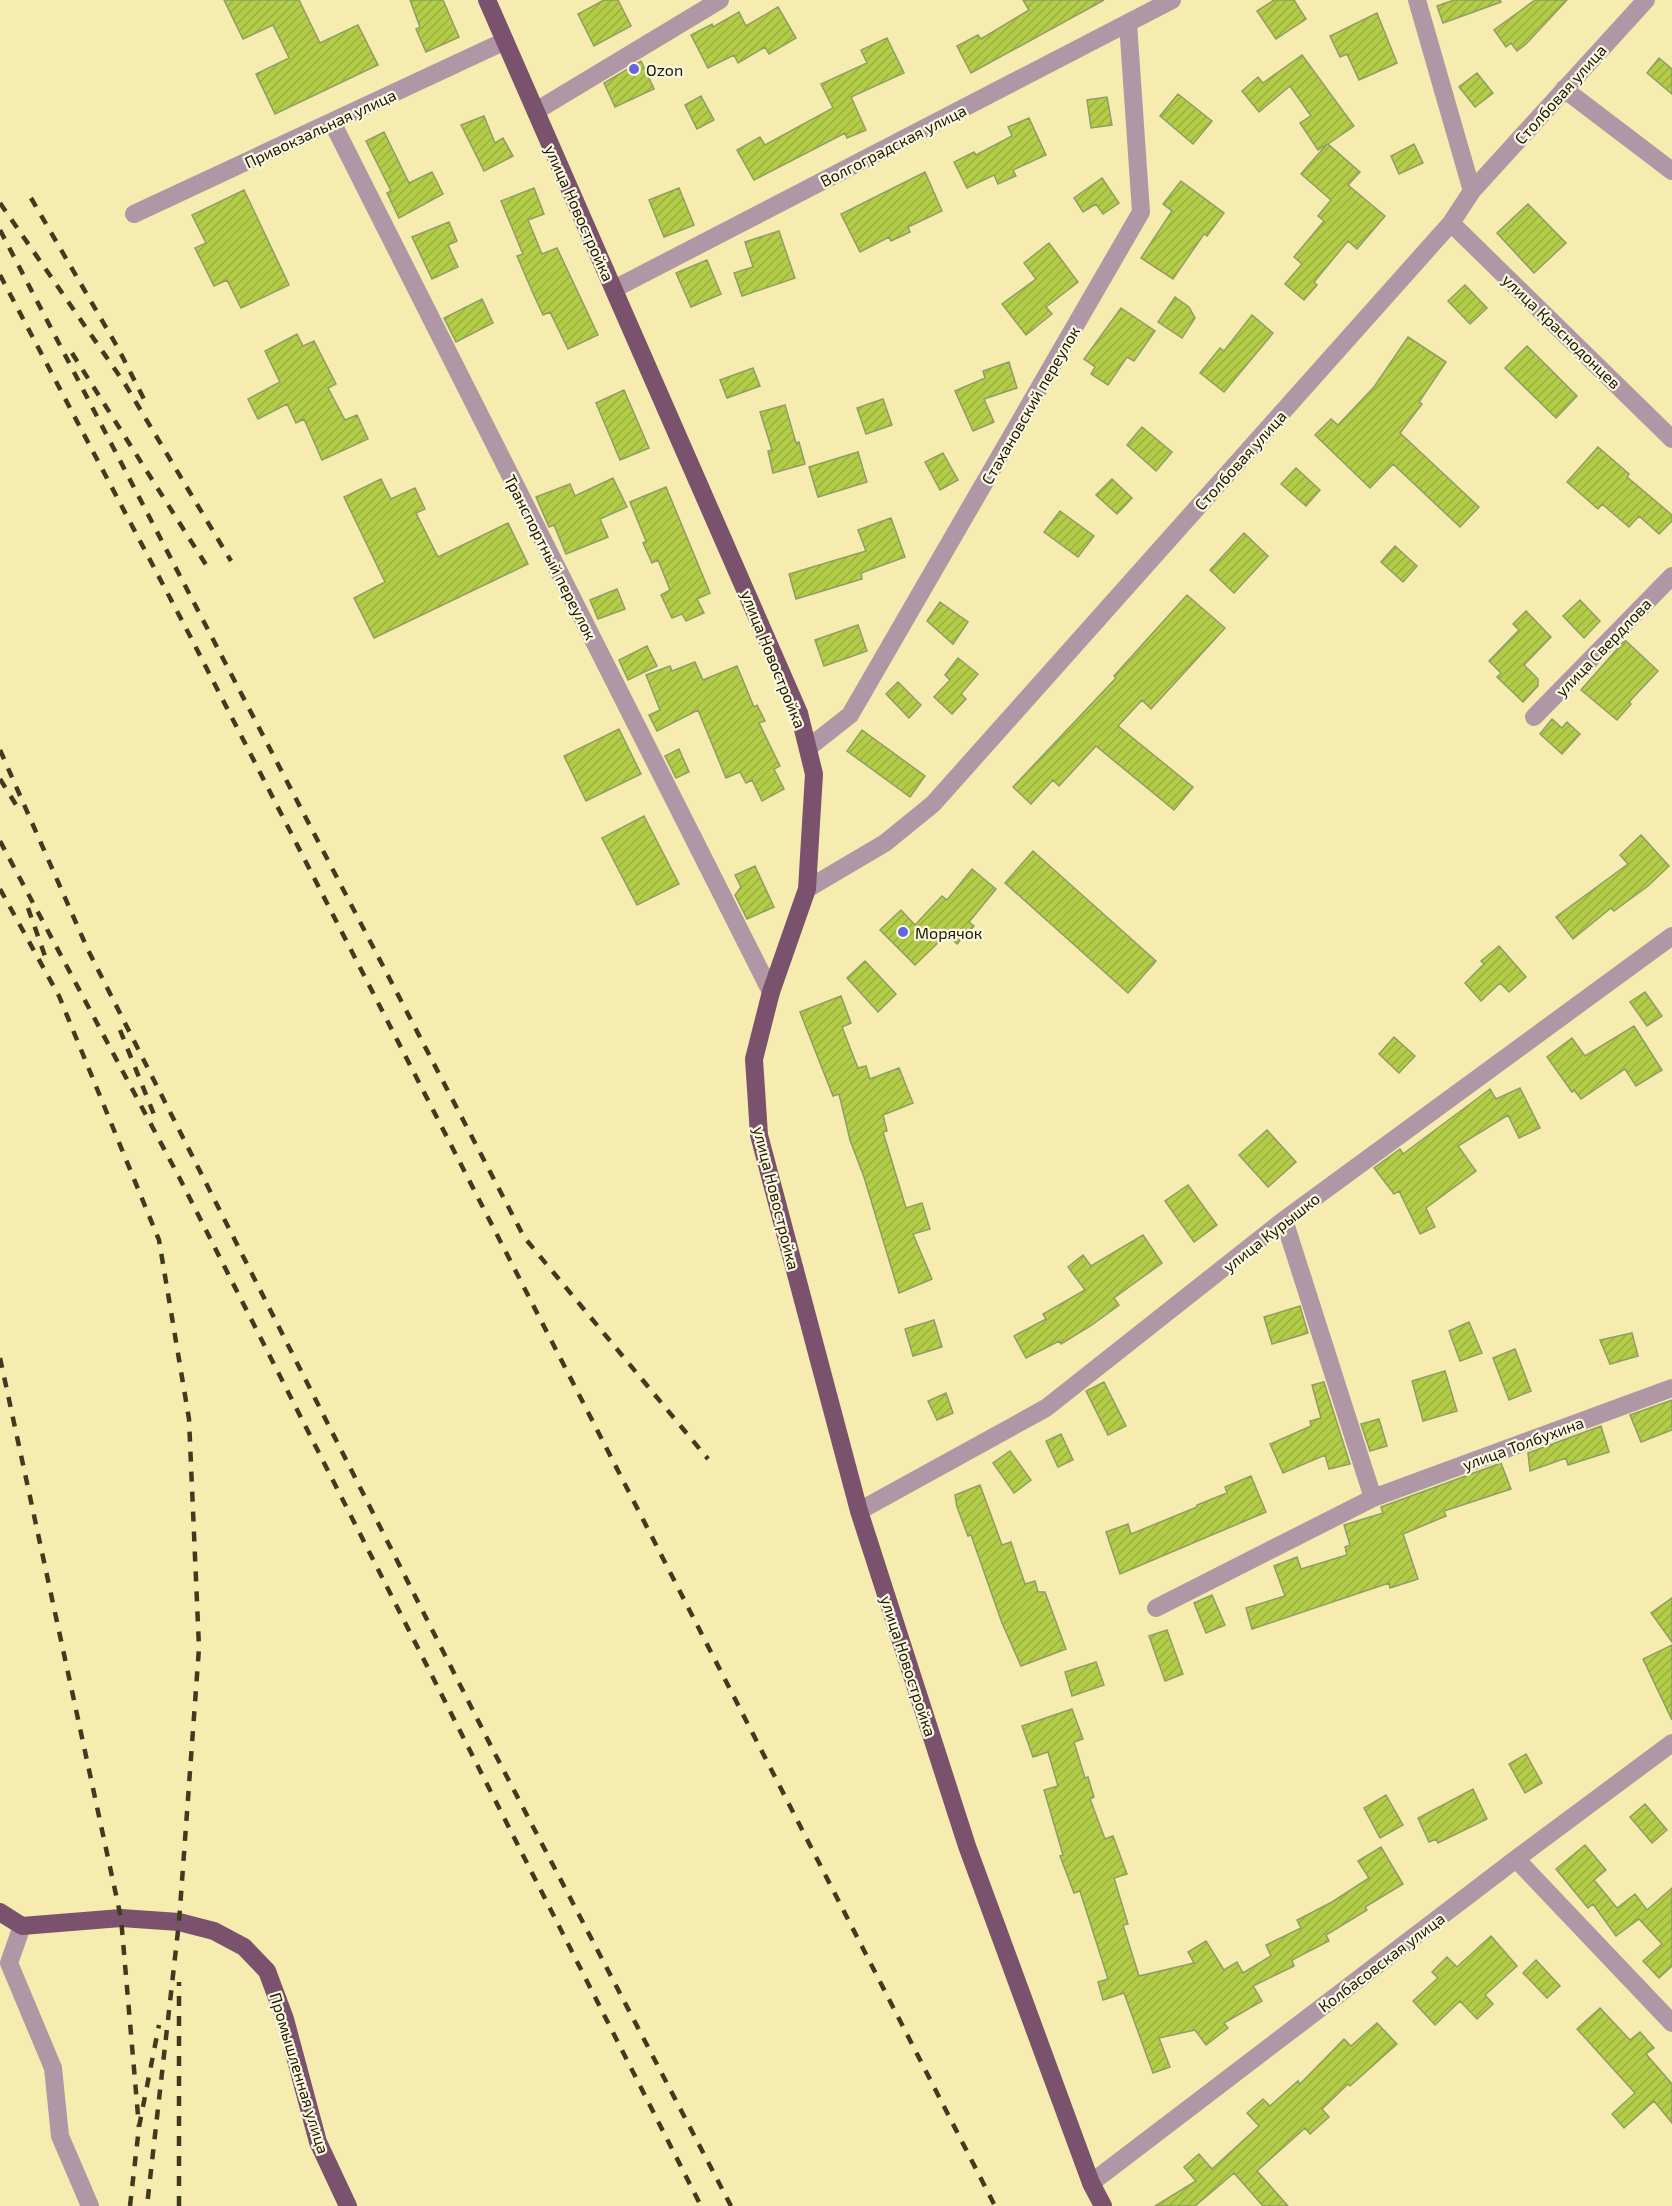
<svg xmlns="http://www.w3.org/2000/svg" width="1672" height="2206" viewBox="0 0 1672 2206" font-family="'Exo 2',sans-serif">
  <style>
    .building { fill: url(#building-hatch); stroke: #909d64; stroke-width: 1.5 }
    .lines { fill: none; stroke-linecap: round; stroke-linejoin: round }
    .minor { stroke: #af97a6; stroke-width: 18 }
    .major { stroke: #7b526d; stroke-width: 18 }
    .rail { stroke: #403b1e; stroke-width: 4.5; stroke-dasharray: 10 10; stroke-linecap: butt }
    .poi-dot { fill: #6565de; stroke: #fdf9e1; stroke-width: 2 }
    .labels { text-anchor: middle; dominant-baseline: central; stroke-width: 4.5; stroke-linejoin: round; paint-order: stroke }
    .poi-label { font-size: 16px; fill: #1b1701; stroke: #fdf9e1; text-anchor: start }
    .street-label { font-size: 16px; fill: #1b1701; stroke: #fdf9e1 }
  </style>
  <defs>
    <pattern id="building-hatch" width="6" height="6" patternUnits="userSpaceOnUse" patternTransform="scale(1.5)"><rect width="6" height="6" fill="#b4cd49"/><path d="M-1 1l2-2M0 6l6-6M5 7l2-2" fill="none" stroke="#9aaf3e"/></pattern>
  </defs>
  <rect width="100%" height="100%" fill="#f7ecaf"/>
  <!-- building -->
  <path class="building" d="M224 0H299L320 43 358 25 378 65 275 114 256 74 289 58 273 25 243 39Z
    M410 0H443L459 37 426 52 416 29 420 27Z
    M604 0H618L631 26 594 46 578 14Z
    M1023 0H1104L971 73 957 46 978 35 981 39 1029 10Z
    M1274 0H1294L1306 19 1276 39 1257 11Z
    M1454 0H1500L1501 2 1443 23 1437 6Z
    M1535 0H1567L1526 44 1517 51 1511 43 1506 47 1494 30Z
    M778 7 796 38 769 54 765 47 738 63 734 55 708 68 691 35 712 24 713 27 739 12 746 26Z
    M1377 13 1397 63 1359 80 1347 54 1340 57 1330 36Z
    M887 38 904 73 851 97 866 130 847 138 845 133 754 180 737 150 760 137 765 145 833 108 821 84 867 63 861 50Z
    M1302 55 1354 126 1328 144 1360 172 1348 185 1385 216 1357 249 1348 241 1314 282 1317 285 1304 300 1285 284 1302 264 1294 257 1324 221 1318 216 1331 200 1301 174 1327 144 1318 150 1300 123 1311 116 1290 86 1259 112 1242 91 1258 77 1263 83Z
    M1659 58 1672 69V94L1647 73Z
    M641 61 654 89 615 107 604 83Z
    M1477 73 1493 93 1475 107 1459 87Z
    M1178 94 1212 121 1193 144 1160 116Z
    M701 96 714 120 697 129 685 105Z
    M1107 97 1112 125 1091 128 1087 100Z
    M484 116 495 143 503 138 513 156 484 171 461 125Z
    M1029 118 1046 155 1013 170 1016 176 998 184 994 175 967 188 954 162 974 152 976 155 1012 136 1008 127Z
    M384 132 409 183 432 172 443 194 399 218 387 193 391 191 366 141Z
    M1414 144 1423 163 1399 174 1391 156Z
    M925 172 942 211 908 227 910 232 891 241 889 237 860 252 841 214Z
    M1102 178 1119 203 1103 214 1096 204 1083 212 1074 198Z
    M1181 181 1224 213 1207 236 1204 234 1173 279 1141 258 1172 211 1163 204Z
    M534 188 544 214 528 220 542 254 557 248 598 335 568 349 550 312 543 315 532 291 517 256 523 254 501 201Z
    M679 188 694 225 664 237 649 200Z
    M244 190 289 285 241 308 227 280 214 286 195 248 206 243 192 215Z
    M1528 204 1566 243 1534 273 1497 233Z
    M449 222 457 241 448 245 458 267 432 279 412 237Z
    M779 231 795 278 742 296 734 273 753 267 745 242Z
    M1049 243 1078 282 1046 307 1052 314 1026 335 1002 304 1036 279 1024 263Z
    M707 260 721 294 691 307 676 273Z
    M1465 285 1487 308 1470 324 1448 301Z
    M1175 297 1189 307 1195 318 1182 338 1158 322Z
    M482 299 493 323 456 342 444 318Z
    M1121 308 1155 331 1134 361 1127 357 1108 385 1091 374 1095 367 1084 359Z
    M1252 315 1273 333 1224 392 1200 373 1220 348 1224 351Z
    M297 334 303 346 314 341 336 384 328 388 345 420 357 415 368 439 322 460 304 419 296 423 287 404 258 419 248 399 280 382 265 351Z
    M1408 337 1446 362 1419 402 1422 404 1400 433 1479 507 1460 527 1393 464 1370 488 1315 435 1331 419 1338 425 1374 387Z
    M1527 346 1577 396 1556 418 1505 368Z
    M1009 362 1017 388 984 399 994 422 973 431 955 391 985 378 983 371Z
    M753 368 760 386 727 398 720 380Z
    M624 390 649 448 620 460 596 403Z
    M883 399 892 425 866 434 857 408Z
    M785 405 796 443 799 442 805 464 773 473 768 451 772 450 760 412Z
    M1142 427 1172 452 1156 471 1127 445Z
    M1598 447 1629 474 1627 477 1672 515V521L1659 534 1639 516 1629 527 1602 504 1598 509 1567 482Z
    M858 452 867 482 818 497 809 467Z
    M943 453 958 480 940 490 925 462Z
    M1296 468 1320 490 1306 506 1281 484Z
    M613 478 627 507 600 519 608 537 566 554 554 525 549 527 536 497 570 484 575 496Z
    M381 479 391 499 415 488 425 509 416 513 438 557 508 523 528 564 374 638 354 598 385 582 344 497Z
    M1112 479 1132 498 1117 514 1096 495Z
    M666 487 710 593 697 599 704 613 686 621 682 614 672 618 661 595 670 590 658 560 652 563 643 543 646 541 630 502Z
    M1060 511 1094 536 1078 557 1044 532Z
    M891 518 905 557 861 573 862 579 796 599 789 574 866 551 858 530Z
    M1244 533 1268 556 1234 593 1210 570Z
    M1395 546 1417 566 1403 582 1381 562Z
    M617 589 625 609 598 619 590 600Z
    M1187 595 1225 628 1151 709 1142 700 1118 726 1193 787 1174 810 1096 746 1059 786 1053 780 1031 804 1013 787 1116 678 1114 676Z
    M1580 600 1600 621 1584 638 1563 616Z
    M940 602 968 622 953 644 927 621Z
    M1526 611 1551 637 1524 665 1538 679V686L1523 702 1497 677 1501 673 1489 661 1519 630 1513 624Z
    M858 625 867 651 824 666 815 640Z
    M1625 640 1658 671 1629 702 1631 704 1617 720 1581 690Z
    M647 646 657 666 628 680 619 660Z
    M958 658 978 674 961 694 966 699 952 714 934 697 950 680 945 675Z
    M695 662 703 680 737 666 754 707 757 705 765 721 759 723 780 766 774 769 784 789 762 801 752 780 746 783 740 772 726 778 698 710 657 731 649 715 660 710 646 675 670 666 672 671Z
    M898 682 921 705 909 718 886 694Z
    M1552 719 1562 728 1567 722 1580 734 1562 754 1540 734Z
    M619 729 641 774 586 801 564 756Z
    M862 730 925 776 910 797 847 751Z
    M679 749 689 772 676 778 665 756Z
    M644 816 679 884 637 905 602 838Z
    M1641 835 1669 866 1648 886 1614 911 1611 908 1573 939 1556 917 1628 864 1620 855Z
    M1033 851 1156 961 1128 993 1005 883Z
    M755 866 774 907 747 919 735 895 741 887 735 875Z
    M972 869 996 889 969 922 974 926 957 944 947 934 915 965 880 930 901 910 915 925 942 896 947 900Z
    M1499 946 1526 977 1509 992 1500 983 1481 1001 1465 983 1484 964 1481 961Z
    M865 961 896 994 878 1012 847 978Z
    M1645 992 1662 1016 1647 1026 1630 1002Z
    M841 996 851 1023 842 1027 858 1068 866 1066 870 1079 899 1068 913 1103 883 1115 887 1131 883 1132 906 1208 922 1203 930 1229 913 1234 932 1279 899 1293 864 1177 850 1140 839 1094 833 1096 800 1012Z
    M1634 1026 1662 1070 1636 1086 1625 1069 1581 1099 1574 1090 1572 1092 1547 1057 1572 1038 1585 1056Z
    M1394 1037 1415 1056 1399 1073 1379 1054Z
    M1520 1088 1540 1128 1519 1138 1508 1115 1458 1146 1476 1171 1426 1208 1435 1227 1420 1234 1399 1191 1394 1194 1374 1168 1400 1149 1403 1154 1490 1089 1496 1099Z
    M1267 1130 1296 1162 1268 1187 1239 1155Z
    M1188 1185 1217 1225 1194 1242 1165 1201Z
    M1143 1235 1162 1263 1114 1298 1119 1305 1092 1325 1061 1344 1059 1341 1026 1358 1014 1336 1046 1319 1043 1314 1085 1290 1068 1267 1083 1255 1091 1266Z
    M1300 1306 1308 1333 1272 1344 1264 1317Z
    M934 1320 942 1347 913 1356 905 1329Z
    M1469 1322 1482 1353 1460 1361 1449 1331Z
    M1632 1333 1638 1356 1610 1364 1600 1340Z
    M1515 1349 1531 1391 1509 1400 1493 1358Z
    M1445 1371 1457 1411 1423 1421 1412 1381Z
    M1104 1382 1126 1426 1108 1435 1086 1391Z
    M1324 1382 1350 1464 1329 1469 1325 1455 1283 1473 1270 1444 1311 1426 1310 1421 1321 1418 1312 1385Z
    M946 1393 953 1413 937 1420 928 1401Z
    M1672 1400V1430L1641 1442 1630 1415Z
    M1379 1419 1387 1446 1370 1451 1361 1424Z
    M1601 1426 1609 1452 1568 1465 1566 1458 1530 1471 1528 1453Z
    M1061 1434 1073 1460 1058 1467 1046 1441Z
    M1010 1451 1031 1480 1014 1493 993 1463Z
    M1501 1463 1511 1489 1444 1511 1446 1516 1403 1534 1418 1579 1390 1588 1389 1583 1252 1629 1246 1608 1285 1596 1274 1566 1297 1557 1301 1569 1347 1555 1345 1547 1350 1545 1344 1525 1383 1513 1381 1507Z
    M1251 1476 1266 1512 1120 1574 1106 1532 1128 1524 1131 1534 1197 1507V1505L1227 1493 1225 1487Z
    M980 1485 1002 1545 1011 1542 1025 1584 1035 1581 1038 1592H1045L1066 1649 1021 1666 1002 1623 971 1535 968 1536 957 1507 955 1495Z
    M1212 1595 1225 1625 1206 1633 1194 1603Z
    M1672 1598V1642L1651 1613Z
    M1167 1630 1183 1674 1165 1681 1149 1636Z
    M1672 1645V1720L1643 1659Z
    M1096 1662 1104 1685 1072 1696 1065 1672Z
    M1072 1709 1083 1739 1074 1742 1085 1778 1088 1777 1094 1797 1090 1799 1105 1839 1113 1836 1127 1874 1114 1878 1128 1924 1123 1925 1139 1976 1194 1963 1188 1952 1206 1941 1224 1970 1237 1962 1243 1973 1271 1956 1266 1945 1301 1928 1297 1920 1332 1902 1369 1878 1358 1861 1381 1847 1403 1884 1365 1907 1367 1910 1326 1935 1329 1941 1292 1960 1294 1966 1253 1986 1262 2001 1224 2023 1228 2028 1206 2045 1195 2030 1159 2038 1170 2067 1153 2073 1124 1993 1103 2000 1098 1982 1108 1979 1080 1891 1074 1893 1060 1856 1063 1855 1044 1790 1058 1786 1048 1752 1033 1757 1022 1726Z
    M1526 1754 1542 1783 1525 1793 1509 1764Z
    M1473 1789 1487 1819 1438 1843 1436 1839 1429 1842 1418 1818Z
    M1386 1795 1403 1825 1380 1838 1364 1808Z
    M1645 1804 1667 1830 1652 1843 1630 1817Z
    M1585 1845 1606 1870 1594 1880 1617 1908 1635 1894 1647 1910 1672 1888V1966L1659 1978 1643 1961 1662 1944 1639 1919 1616 1936 1593 1904 1588 1908 1556 1869Z
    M1491 1936 1517 1966 1485 1995 1493 2004 1477 2019 1460 2001 1435 2025 1413 2001 1438 1978 1432 1972 1447 1957 1457 1967Z
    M1536 1960 1560 1986 1547 1998 1523 1973Z
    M1600 2008 1630 2040 1640 2032 1654 2048 1646 2054 1672 2084V2123L1654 2101 1624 2128 1612 2114 1635 2093 1577 2029Z
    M1377 2023 1397 2044 1350 2086 1348 2084 1322 2109 1329 2117 1310 2134 1305 2128 1257 2171 1288 2206H1263L1234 2173 1195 2206H1155L1196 2181 1184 2167 1199 2154 1212 2169 1259 2126 1247 2113 1263 2099 1270 2106 1298 2081 1300 2084 1344 2039 1351 2046Z"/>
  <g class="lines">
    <!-- minor -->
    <path class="minor" d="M1417 0 1472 191
      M1564 89 1672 171
      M536 111 720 0
      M332 122 771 992
      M134 214 505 41
      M1451 223 1672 439
      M614 289 1172 0
      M1534 717 1672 576
      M808 748 850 715 1141 212 1128 23
      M807 889 885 843 933 804 1451 223 1472 191 1646 0
      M1284 1220 1373 1498
      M859 1511 1046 1408 1284 1220 1672 936
      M1156 1608 1373 1498 1672 1388
      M1516 1859 1672 2023
      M22 1926 9 1963 53 2068 60 2136 90 2206
      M1091 2183 1516 1859 1672 1743"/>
    <!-- major -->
    <path class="major" d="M487 0 799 713 814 774 807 889 771 992 754 1059 759 1135 859 1511 967 1846 1091 2183 1103 2206
      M0 1912 22 1926 121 1918 179 1922 214 1931 244 1947 267 1971 285 2019 318 2142 348 2206"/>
    <!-- rail -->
    <path class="rail" d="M31 198 118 348 148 407
      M0 203 125 384 231 561
      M0 230 524 1237 708 1459
      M0 275 189 634 995 2206
      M72 353 208 568
      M0 750 88 950 494 1752 731 2206
      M0 779 18 808
      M0 841 179 1177 701 2206
      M0 889 59 996 159 1240 189 1419 199 1648 179 1922 147 2206
      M28 908 45 956
      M120 1030 155 1117
      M0 1358 121 1918 139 2127
      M130 2206 139 2127 159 2025
      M179 2206V1982"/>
  </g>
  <!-- markers -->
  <g class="poi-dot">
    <circle cx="634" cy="69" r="6"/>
    <circle cx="903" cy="932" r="6"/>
  </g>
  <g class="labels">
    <!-- poi labels -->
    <g class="poi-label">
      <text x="646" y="69">Ozon</text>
      <text x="915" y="932">Морячок</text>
    </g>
    <!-- street labels -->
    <g class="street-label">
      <text transform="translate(1560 94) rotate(-48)">Столбовая улица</text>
      <text transform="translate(320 128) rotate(-25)">Привокзальная улица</text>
      <text transform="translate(893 145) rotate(-27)">Волгоградская улица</text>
      <text transform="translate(580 213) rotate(66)">улица Новостройка</text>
      <text transform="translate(1562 331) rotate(44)">улица Краснодонцев</text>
      <text transform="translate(1030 405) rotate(-60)">Стахановский переулок</text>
      <text transform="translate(1240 460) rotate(-48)">Столбовая улица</text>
      <text transform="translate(551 557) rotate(63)">Транспортный переулок</text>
      <text transform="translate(1603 647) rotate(-46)">улица Свердлова</text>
      <text transform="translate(774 659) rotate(68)">улица Новостройка</text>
      <text transform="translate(777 1198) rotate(76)">улица Новостройка</text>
      <text transform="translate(1271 1232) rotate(-38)">улица Курышко</text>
      <text transform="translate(1523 1443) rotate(-20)">улица Толбухина</text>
      <text transform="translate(909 1666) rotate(72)">улица Новостройка</text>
      <text transform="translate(1381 1962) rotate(-37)">Колбасовская улица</text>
      <text transform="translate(300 2073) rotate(73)">Промышленная улица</text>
    </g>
  </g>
</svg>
